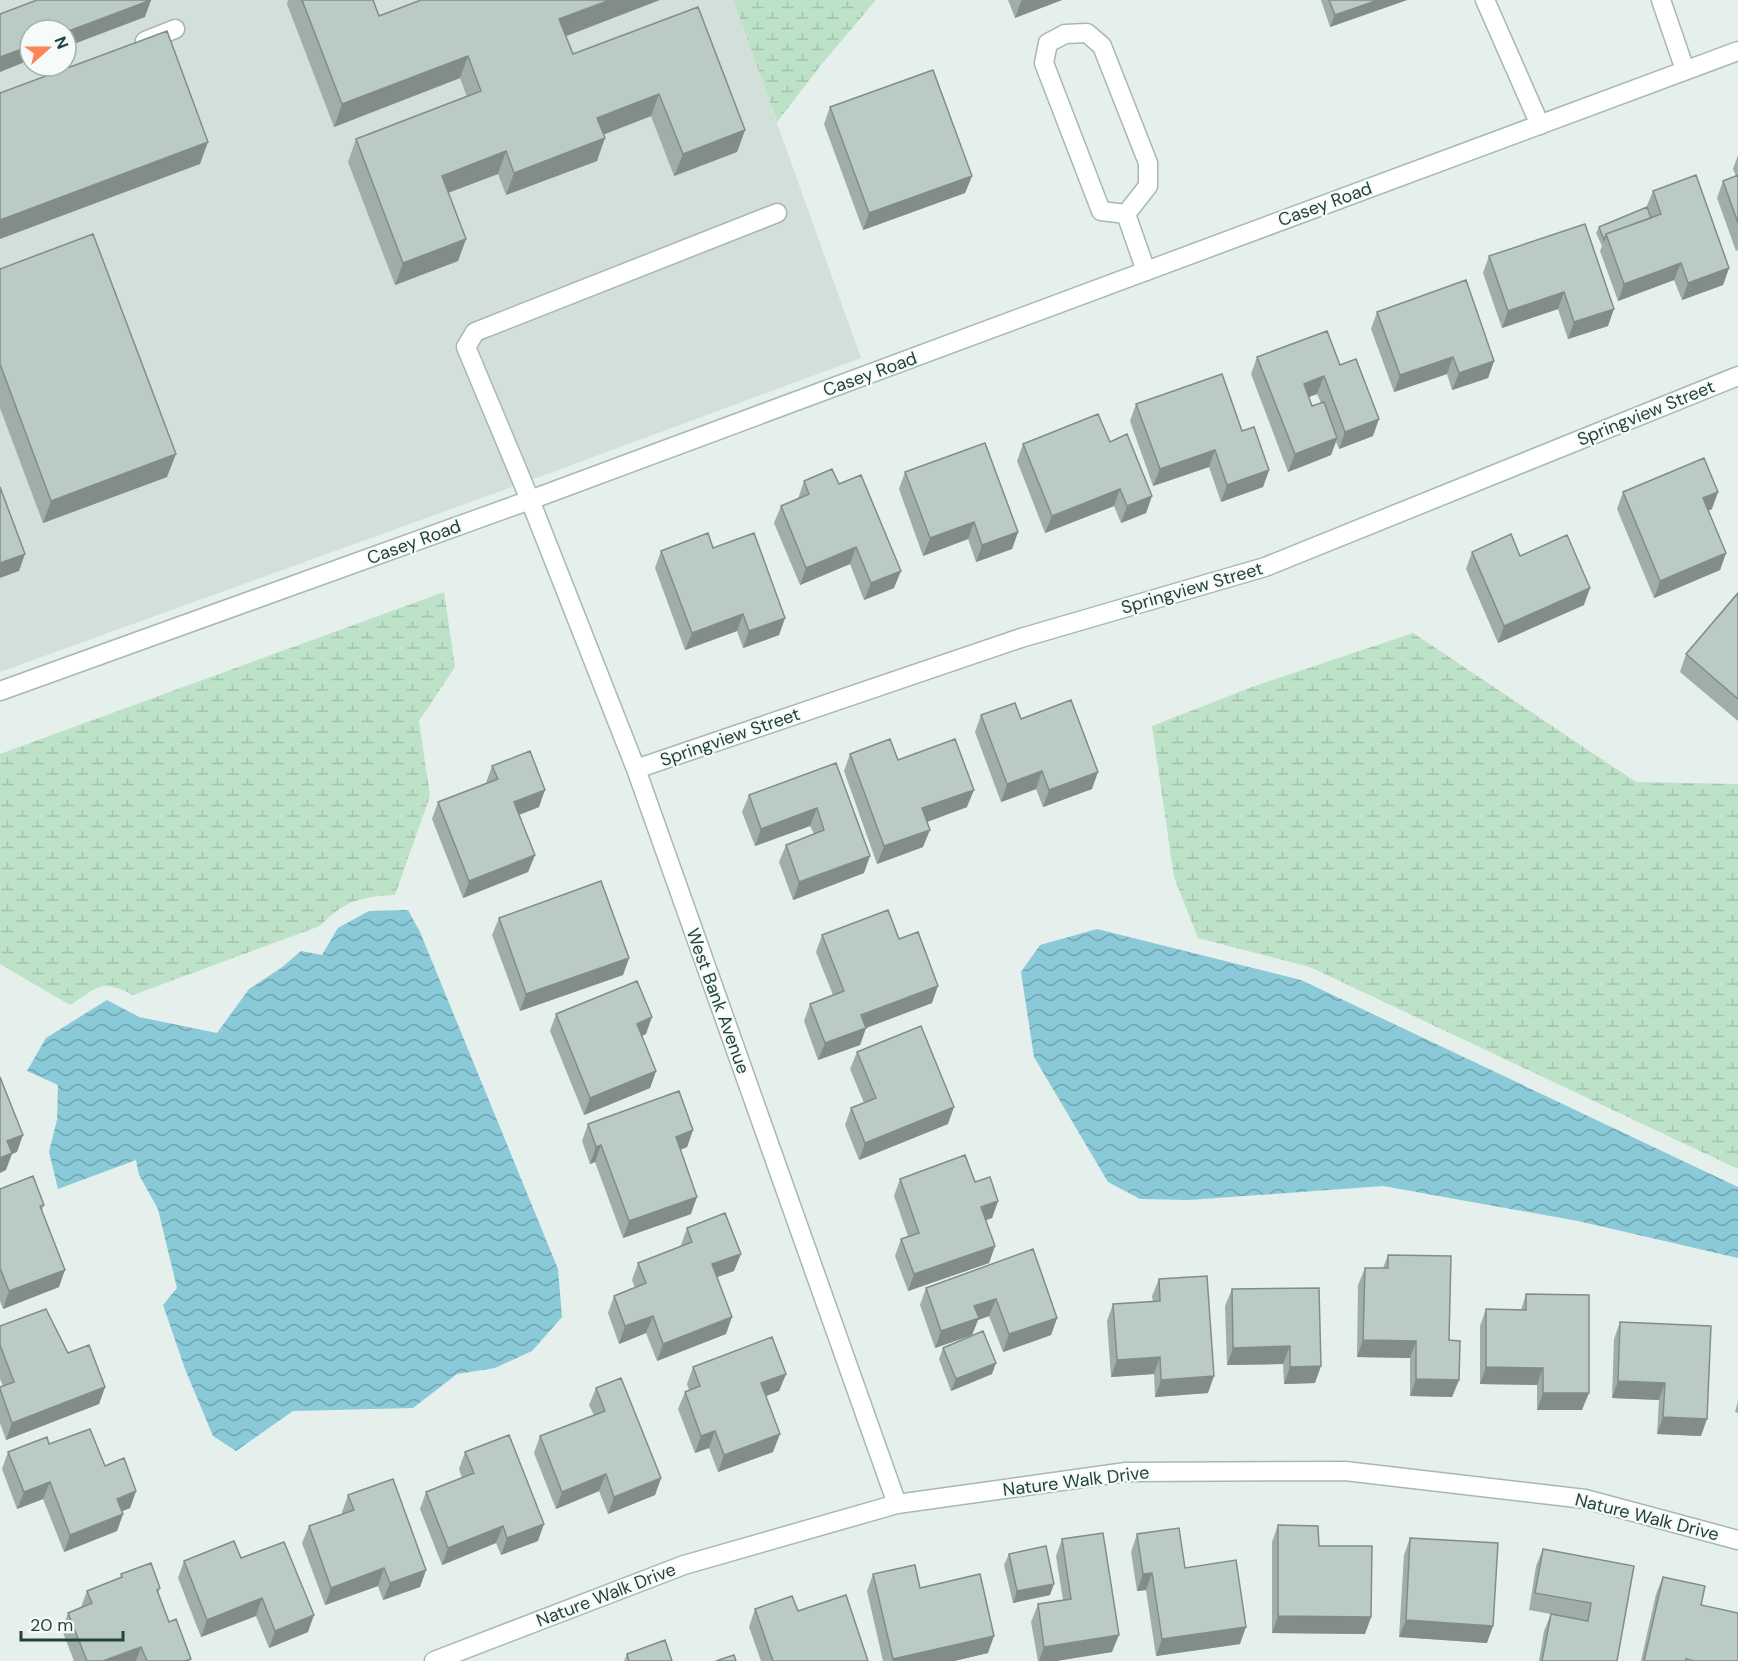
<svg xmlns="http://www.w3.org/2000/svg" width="1738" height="1661" viewBox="0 0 1738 1661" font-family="'DM Sans',sans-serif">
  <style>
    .built { fill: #d3dfda; fill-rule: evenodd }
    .wetland { fill: url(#wetland-marsh) }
    .water { fill: url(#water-waves) }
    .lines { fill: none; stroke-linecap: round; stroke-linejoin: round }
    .service-casing { stroke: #a7b8b3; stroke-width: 21 }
    .minor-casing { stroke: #a7b8b3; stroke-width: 21 }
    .tertiary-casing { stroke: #a7b8b3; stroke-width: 21 }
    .service { stroke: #fff; stroke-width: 18 }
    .minor { stroke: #fff; stroke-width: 18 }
    .tertiary { stroke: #fff; stroke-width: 18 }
    .wall { fill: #a0aea9; fill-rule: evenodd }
    .shaded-wall { fill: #828d89 }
    .building { fill: #bacac4; stroke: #828d89; stroke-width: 1.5 }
    .labels { text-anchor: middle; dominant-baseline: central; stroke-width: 4.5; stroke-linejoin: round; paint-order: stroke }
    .street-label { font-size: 18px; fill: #22433c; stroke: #f6fbf9 }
  </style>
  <defs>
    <pattern id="wetland-marsh" width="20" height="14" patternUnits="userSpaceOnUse" patternTransform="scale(1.5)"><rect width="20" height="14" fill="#bde2c8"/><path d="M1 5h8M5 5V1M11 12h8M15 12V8" fill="none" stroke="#a2c3ad"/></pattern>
    <pattern id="water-waves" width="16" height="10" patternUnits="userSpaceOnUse" patternTransform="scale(1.5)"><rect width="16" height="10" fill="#8ac9d8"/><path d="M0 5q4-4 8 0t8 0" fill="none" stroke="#70a5b0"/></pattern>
  </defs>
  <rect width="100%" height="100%" fill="#e5efeb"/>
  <!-- built -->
  <path class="built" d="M0 0H733L861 358 523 483 0 672ZM30 30H66V66H30Z"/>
  <!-- wetland -->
  <path class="wetland" d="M733 0H876L821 65 777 122Z
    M444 592 455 667 419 721 430 796 395 895C363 896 343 901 320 926L133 995C100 978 99 987 70 1005L0 964V754Z
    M1413 633 1636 782 1738 784V1169L1310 967 1198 938 1174 877 1152 726 1252 687Z"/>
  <!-- water -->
  <path class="water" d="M408 910 420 932 558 1269 562 1317 532 1351 495 1368 457 1374 413 1408 293 1411 236 1451 213 1436 185 1369 163 1305 177 1288 158 1209 139 1175 136 1160 58 1189 49 1152 57 1120 58 1085 27 1071 46 1038 107 1000 139 1017 217 1033 249 989 281 968 301 951 322 955 338 928 369 911Z
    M1097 929 1301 980 1738 1187V1258L1578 1221 1383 1186 1189 1200 1140 1199 1108 1182 1034 1057 1021 972 1040 945Z"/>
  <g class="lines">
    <!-- service casing -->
    <g class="service-casing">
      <path id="service" d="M1485 0 1540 125
        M1661 0 1685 70
        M1087 33 1102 46 1148 163V186L1126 214 1101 211 1044 63 1048 43 1065 34Z
        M145 41 175 29
        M1126 214 1146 271
        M530 500 466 347 475 332 777 213"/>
    </g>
    <!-- minor casing -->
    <g class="minor-casing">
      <path id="minor" d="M530 500 636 769 897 1504
        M636 769 1021 638 1265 567 1738 376
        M434 1661 684 1565 897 1504 1126 1472 1345 1471 1585 1499 1738 1540"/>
    </g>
    <!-- tertiary casing -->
    <g class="tertiary-casing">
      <path id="tertiary" d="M0 691 530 500 1738 51"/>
    </g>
    <!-- service -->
    <use href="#service" class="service"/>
    <!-- minor -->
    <use href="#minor" class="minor"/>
    <!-- tertiary -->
    <use href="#tertiary" class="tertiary"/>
  </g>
  <!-- wall -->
  <path class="wall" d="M288 0H373L379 16 565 36 573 54 745 130 737 152 674 176 651 116 603 135 597 161 506 195 498 174 448 193 466 239 458 261 395 285 348 162 356 139 467 97 460 78 334 127 287 4Z
    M1008 0H1062L1015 18Z
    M1321 0H1407L1330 27Z
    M830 107 972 176 965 193 863 230 824 124Z
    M1738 155V250L1736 251 1717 198 1723 181 1736 176 1733 169Z
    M1653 191 1729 268 1723 285 1682 300 1674 280 1618 301 1600 251 1602 246 1596 233 1599 227 1646 208Z
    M1585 224 1608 326 1568 339 1558 309 1502 328 1483 273 1489 256Z
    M0 269 167 477 43 523 0 408Z
    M1377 312 1494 361 1488 378 1452 390 1447 374 1394 392 1371 329Z
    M1257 357 1340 365 1373 436 1339 449 1336 442 1331 455 1288 472 1251 374ZM1317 394 1321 403 1312 406 1309 397Z
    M1136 404 1242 431 1269 470 1263 487 1221 502 1209 467 1153 486 1130 421Z
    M1110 442 1152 496 1146 513 1121 523 1114 506 1045 533 1017 461 1023 444Z
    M905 472 1018 532 1012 549 976 562 968 539 923 556 899 489Z
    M804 481 839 484 894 588 864 600 850 564 800 585 774 523 781 506 798 499Z
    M1623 492 1712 509 1708 511 1726 553 1720 570 1654 598 1617 509Z
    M713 548 785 618 779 635 743 648 737 631 685 650 655 568 661 551Z
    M1472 552 1520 556 1584 605 1498 643 1466 569Z
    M1738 593V721L1680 672 1686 654Z
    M981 715 1021 719 1092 789 1043 807 1036 789 1001 802 975 732Z
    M850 754 898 760 967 807 927 822 923 847 877 864 844 771Z
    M836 763 864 873 793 900 779 862 786 845 814 834 810 826 755 846 742 812 749 795Z
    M492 766 539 807 519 815 535 855 528 872 463 898 432 819 438 802 486 783Z
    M499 918 629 958 623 975 520 1011 492 935Z
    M822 935 899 939 932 1003 866 1028 860 1045 818 1060 804 1021 810 1004 833 995 816 952Z
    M556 1014 646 1034 642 1036 656 1071 650 1088 584 1115 550 1031Z
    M857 1052 948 1124 859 1160 845 1125 851 1108 864 1103 850 1069Z
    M588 1124 693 1130 687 1147 680 1150 691 1214 623 1238 595 1162 590 1164 582 1141Z
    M900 1179 975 1182 998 1201 992 1218 986 1220 995 1246 989 1263 908 1291 895 1256 901 1239 908 1236 894 1196Z
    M0 1189 44 1205 42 1210 59 1287 3 1309 0 1301Z
    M687 1228 734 1271 717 1277 726 1334 657 1361 646 1333 619 1344 608 1313 614 1296 635 1288 632 1280 638 1263 681 1247V1245Z
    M1033 1249 1057 1318 1051 1335 1003 1352 989 1316 978 1320 972 1335 935 1348 920 1305 926 1288Z
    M1388 1255 1449 1340 1459 1380 1452 1397 1410 1396V1358L1357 1357 1358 1285 1365 1268H1383Z
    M1159 1279 1208 1393 1155 1397 1154 1374 1111 1377 1107 1321 1113 1304 1153 1302 1152 1296Z
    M1319 1288 1315 1383 1284 1384 1283 1364 1227 1365 1225 1306 1232 1289Z
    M1526 1294 1582 1410H1537V1385L1480 1384V1326L1486 1309 1521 1310Z
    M1620 1322 1701 1436 1657 1434 1659 1400 1612 1398 1614 1339Z
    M0 1326 68 1353 105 1387 99 1404 6 1440 0 1423V1387L3 1386 0 1379Z
    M943 1348 992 1374 951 1391 939 1359Z
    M693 1367 786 1374 779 1391 765 1396 773 1452 718 1472 709 1448 695 1453 678 1409 685 1392 689 1390 687 1384Z
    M596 1388 661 1478 655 1495 608 1514 599 1491 556 1509 534 1453 540 1436 594 1415 589 1405Z
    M1738 1401V1413L1735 1412Z
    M49 1444 105 1466 136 1491 130 1508 122 1511 123 1514 117 1531 64 1552 43 1499 17 1509 2 1469 8 1452Z
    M465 1452 538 1541 501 1555 496 1543 442 1565 420 1509 426 1492 462 1478 459 1469Z
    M348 1495 426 1570 420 1587 383 1600 378 1586 325 1605 302 1543 309 1526 342 1514V1512Z
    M1278 1525 1371 1617 1365 1634 1272 1633V1542Z
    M1137 1534 1185 1568 1240 1644 1156 1656 1146 1590 1137 1591 1131 1552Z
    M1410 1538 1487 1643 1399 1637 1404 1555Z
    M1062 1539 1112 1652 1056 1661H1038L1031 1622 1038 1604 1063 1600 1056 1556Z
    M1543 1549 1634 1566 1617 1661H1539L1544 1631 1551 1614 1584 1620 1529 1610 1536 1566Z
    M1009 1554 1050 1595 1013 1603 1004 1565Z
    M241 1558 308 1632 269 1648 256 1616 201 1637 178 1578 184 1561Z
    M121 1574 160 1588 158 1594 169 1622 190 1661H74L62 1630 68 1613 81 1607 87 1591 120 1578Z
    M873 1574 920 1588 988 1653 954 1661H883L867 1591Z
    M1663 1577 1701 1605 1738 1661H1641L1656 1594Z
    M755 1609 868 1661H761L749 1627Z
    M627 1654 672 1661H624Z"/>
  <!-- shaded-wall -->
  <path class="shaded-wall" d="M151 0 145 17 66 47V32Z
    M610 0H660L551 42 559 19Z
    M1023 0H1062L1015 18 1021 1Z
    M1378 0H1407L1330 27 1335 15Z
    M30 46V60L0 72V57Z
    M468 56 460 78 334 127 342 104Z
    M659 94 651 116 589 140 597 118Z
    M745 130 737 152 674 176 683 154Z
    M605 138 597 161 506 195 514 173Z
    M208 142 200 164 0 239V220Z
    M506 151 498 174 434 198 442 176Z
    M972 176 965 193 863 230 869 213Z
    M466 239 458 261 395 285 403 263Z
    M1681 263 1674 280 1618 301 1624 284Z
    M1729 268 1723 285 1682 300 1688 283Z
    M1564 292 1558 309 1502 328 1508 311Z
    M1614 309 1608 326 1568 339 1574 322Z
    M1453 357 1447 374 1394 392 1400 375Z
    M1494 361 1488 378 1452 390 1459 373Z
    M1324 376 1317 394 1298 401 1304 384Z
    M1379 419 1373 436 1339 449 1345 432Z
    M1337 438 1331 455 1288 472 1295 454Z
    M1215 450 1209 467 1153 486 1160 469Z
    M176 454 167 477 43 523 51 501Z
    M1269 470 1263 487 1221 502 1227 485Z
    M1120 489 1114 506 1045 533 1052 516Z
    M1718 492 1712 509 1697 515 1703 498Z
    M1152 496 1146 513 1121 523 1127 506Z
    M974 522 968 539 923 556 930 538Z
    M1018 532 1012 549 976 562 982 545Z
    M856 547 850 564 800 585 806 568Z
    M1726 553 1720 570 1654 598 1660 581Z
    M25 554 19 571 0 578V563Z
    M901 571 894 588 864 600 871 583Z
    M1590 588 1584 605 1498 643 1504 626Z
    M743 614 737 631 685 650 692 633Z
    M785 618 779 635 743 648 749 631Z
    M1042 771 1036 789 1001 802 1007 784Z
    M1098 772 1092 789 1043 807 1049 790Z
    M545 790 539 807 508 819 514 802Z
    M974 790 967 807 916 826 922 808Z
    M817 808 810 826 755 846 761 829Z
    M930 830 923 847 877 864 884 846Z
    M535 855 528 872 463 898 469 881Z
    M870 856 864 873 793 900 799 882Z
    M629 958 623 975 520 1011 526 994Z
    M938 986 932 1003 866 1028 860 1045 818 1060 825 1043 861 1015Z
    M652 1017 646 1034 631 1041 637 1024Z
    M656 1071 650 1088 584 1115 590 1098Z
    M954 1107 948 1124 859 1160 865 1143Z
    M693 1130 687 1147 670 1154 676 1137Z
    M23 1135 17 1152 12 1154 6 1170 0 1173V1158L7 1141Z
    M601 1145 595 1162 590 1164 596 1147Z
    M697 1197 691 1214 623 1238 629 1221Z
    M998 1201 992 1218 975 1224 981 1207Z
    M995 1246 989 1263 908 1291 914 1274Z
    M741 1254 734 1271 706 1281 712 1264Z
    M65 1270 59 1287 3 1309 9 1291Z
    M996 1299 989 1316 978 1320 972 1335 935 1348 941 1331 974 1306Z
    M653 1316 646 1333 619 1344 625 1326Z
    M732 1317 726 1334 657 1361 663 1344Z
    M1057 1318 1051 1335 1003 1352 1009 1334Z
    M1363 1340 1416 1341 1410 1358 1357 1357Z
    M1290 1346 1283 1364 1227 1365 1233 1348Z
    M1160 1357 1154 1374 1111 1377 1117 1360Z
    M996 1363 992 1374 951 1391 956 1379Z
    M1321 1366 1315 1383 1284 1384 1290 1367Z
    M1486 1367 1543 1368 1537 1385 1480 1384Z
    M786 1374 779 1391 754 1401 761 1383Z
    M1214 1376 1208 1393 1155 1397 1161 1380Z
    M1416 1379 1459 1380 1452 1397 1410 1396Z
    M1618 1381 1665 1383 1659 1400 1612 1398Z
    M105 1387 99 1404 6 1440 12 1423Z
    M1543 1393H1589L1582 1410H1537Z
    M1663 1417 1707 1419 1701 1436 1657 1434Z
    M715 1431 709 1448 695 1453 701 1436Z
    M780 1434 773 1452 718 1472 724 1455Z
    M606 1474 599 1491 556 1509 562 1492Z
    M661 1478 655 1495 608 1514 614 1497Z
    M50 1482 43 1499 17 1509 24 1492Z
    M136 1491 130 1508 111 1516 117 1499Z
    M123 1514 117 1531 64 1552 70 1535Z
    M544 1524 538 1541 501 1555 507 1538Z
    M503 1526 496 1543 442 1565 448 1548Z
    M384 1568 378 1586 325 1605 331 1588Z
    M426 1570 420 1587 383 1600 390 1583Z
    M1152 1573 1146 1590 1137 1591 1143 1574Z
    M1054 1584 1050 1595 1013 1603 1017 1591Z
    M262 1598 256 1616 201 1637 207 1620Z
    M314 1615 308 1632 269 1648 275 1631Z
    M1278 1616 1371 1617 1365 1634 1272 1633Z
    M1406 1620 1493 1626 1487 1643 1399 1637Z
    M1246 1627 1240 1644 1156 1656 1162 1639Z
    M1119 1635 1112 1652 1056 1661H1039L1044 1647Z
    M994 1636 988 1653 954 1661H892L893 1659Z
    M141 1647 136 1661H103Z"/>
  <!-- building -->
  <path class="building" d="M37 0H151L66 32V30H30V46L0 57V14Z
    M302 0H373L379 16 421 0H610L559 19 573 54 698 7 745 130 683 154 659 94 597 118 605 138 514 173 506 151 442 176 466 239 403 263 356 139 481 91 468 56 342 104Z
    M1329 0H1378L1335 15Z
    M167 31 208 142 0 220V93Z
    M933 70 972 176 869 213 830 107Z
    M1696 175 1729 268 1688 283 1681 263 1624 284 1606 234 1661 214 1653 191Z
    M1738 175V223L1723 181Z
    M1647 207 1651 218 1606 234 1604 240 1599 227Z
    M1585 224 1614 309 1574 322 1564 292 1508 311 1489 256Z
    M93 234 176 454 51 501 0 364V269Z
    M1466 280 1494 361 1459 373 1453 357 1400 375 1377 312Z
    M1327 331 1340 365 1356 359 1379 419 1345 432 1324 376 1304 384 1312 406 1324 402 1337 438 1295 454 1257 357Z
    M1222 374 1242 431 1254 427 1269 470 1227 485 1215 450 1160 469 1136 404Z
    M1098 414 1110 442 1127 434 1152 496 1127 506 1120 489 1052 516 1023 444Z
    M985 443 1018 532 982 545 974 522 930 538 905 472Z
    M1704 458 1718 492 1703 498 1726 553 1660 581 1623 492Z
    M832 469 839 484 861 475 901 571 871 583 856 547 806 568 781 506 809 494 804 481Z
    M0 487 25 554 0 563Z
    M708 533 713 548 754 533 785 618 749 631 743 614 692 633 661 551Z
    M1511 534 1520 556 1567 535 1590 588 1504 626 1472 552Z
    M1738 593V699L1686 654Z
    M1071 700 1098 772 1049 790 1042 771 1007 784 981 715 1015 703 1021 719Z
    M890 739 898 760 955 739 974 790 922 808 930 830 884 846 850 754Z
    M530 751 545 790 514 802 535 855 469 881 438 802 498 779 492 766Z
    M836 763 870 856 799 882 786 845 824 830 817 808 761 829 749 795Z
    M601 881 629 958 526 994 499 918Z
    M888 910 899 939 918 932 938 986 861 1015 866 1028 825 1043 810 1004 844 991 822 935Z
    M637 981 652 1017 637 1024 656 1071 590 1098 556 1014Z
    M921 1026 954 1107 865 1143 851 1108 876 1098 857 1052Z
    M0 1077 23 1135 7 1141 12 1153 0 1158Z
    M679 1091 693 1130 676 1137 697 1197 629 1221 601 1145 596 1147 588 1124Z
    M965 1155 975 1182 990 1177 998 1201 981 1207 995 1246 914 1274 901 1239 919 1233 900 1179Z
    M33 1176 44 1205 40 1206 65 1270 9 1291 0 1268V1189Z
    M725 1213 741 1254 712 1264 732 1317 663 1344 653 1316 625 1326 614 1296 646 1283 638 1263 692 1242 687 1228Z
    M1033 1249 1057 1318 1009 1334 996 1299 974 1306 979 1318 941 1331 926 1288Z
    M1388 1255 1451 1256 1449 1340 1460 1341 1459 1380 1416 1379V1341L1363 1340 1365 1268H1388Z
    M1207 1276 1214 1376 1161 1380 1160 1357 1117 1360 1113 1304 1160 1301 1159 1279Z
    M1319 1288 1321 1366 1290 1367V1346L1233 1348 1232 1289Z
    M1526 1294 1589 1295V1393H1543V1368L1486 1367V1309L1526 1310Z
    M46 1309 68 1353 89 1345 105 1387 12 1423 0 1389V1387L14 1382 0 1345V1326Z
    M1620 1322 1711 1326 1707 1419 1663 1417 1665 1383 1618 1381Z
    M983 1331 996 1363 956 1379 943 1348Z
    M772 1337 786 1374 761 1383 780 1434 724 1455 715 1431 701 1436 685 1392 700 1386 693 1367Z
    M621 1378 661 1478 614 1497 606 1474 562 1492 540 1436 605 1411 596 1388Z
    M90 1429 105 1466 124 1458 136 1491 117 1499 123 1514 70 1535 50 1482 24 1492 8 1452 47 1437 49 1444Z
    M509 1435 544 1524 507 1538 503 1526 448 1548 426 1492 474 1473 465 1452Z
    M393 1479 426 1570 390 1583 384 1568 331 1588 309 1526 354 1510 348 1495Z
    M1278 1525 1318 1526 1319 1546H1372L1371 1617 1278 1616Z
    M1179 1528 1185 1568 1236 1560 1246 1627 1162 1639 1152 1573 1143 1574 1137 1534Z
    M1103 1533 1119 1635 1044 1647 1038 1604 1071 1599 1062 1539Z
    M1410 1538 1498 1543 1493 1626 1406 1620Z
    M234 1541 241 1558 284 1542 314 1615 275 1631 262 1598 207 1620 184 1561Z
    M1046 1546 1054 1584 1017 1591 1009 1554Z
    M1543 1549 1634 1566 1617 1661H1542L1551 1614 1588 1621 1591 1603 1535 1593Z
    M151 1563 160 1588 157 1590 169 1622 176 1619 191 1659 185 1661H147L141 1647 103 1661H87L68 1613 92 1603 87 1591 122 1577 121 1574Z
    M915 1565 920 1588 980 1574 994 1636 893 1659 873 1574Z
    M1663 1577 1705 1586 1701 1605 1738 1613V1661H1694L1686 1659V1661H1644Z
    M846 1595 868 1661H773L755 1609 792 1596 798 1611Z
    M665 1640 672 1661H629L627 1654Z
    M734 1655 736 1661H716Z"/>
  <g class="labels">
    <!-- street labels -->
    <g class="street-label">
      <text transform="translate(1325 204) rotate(-20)">Casey Road</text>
      <text transform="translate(870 374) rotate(-20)">Casey Road</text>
      <text transform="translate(1646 413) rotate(-22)">Springview Street</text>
      <text transform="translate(414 542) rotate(-20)">Casey Road</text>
      <text transform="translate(1192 588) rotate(-16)">Springview Street</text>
      <text transform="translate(730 737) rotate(-19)">Springview Street</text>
      <text transform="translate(718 1001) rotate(70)">West Bank Avenue</text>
      <text transform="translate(1076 1481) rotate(-7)">Nature Walk Drive</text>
      <text transform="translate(1647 1517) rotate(14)">Nature Walk Drive</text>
      <text transform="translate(606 1595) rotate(-21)">Nature Walk Drive</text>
    </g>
  </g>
  <!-- north arrow -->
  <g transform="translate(48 48) rotate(69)"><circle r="28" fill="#f6fbf9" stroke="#a1b1ad" stroke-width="1.5"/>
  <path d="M0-4.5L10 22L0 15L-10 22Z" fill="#fc8556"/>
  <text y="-9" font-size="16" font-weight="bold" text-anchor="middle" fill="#22433c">N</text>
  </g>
  <!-- scale -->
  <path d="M21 1631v9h102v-9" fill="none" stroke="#22433c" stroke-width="3"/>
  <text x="30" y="1631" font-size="18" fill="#22433c" stroke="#f6fbf9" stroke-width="4.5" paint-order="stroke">20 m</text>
</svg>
